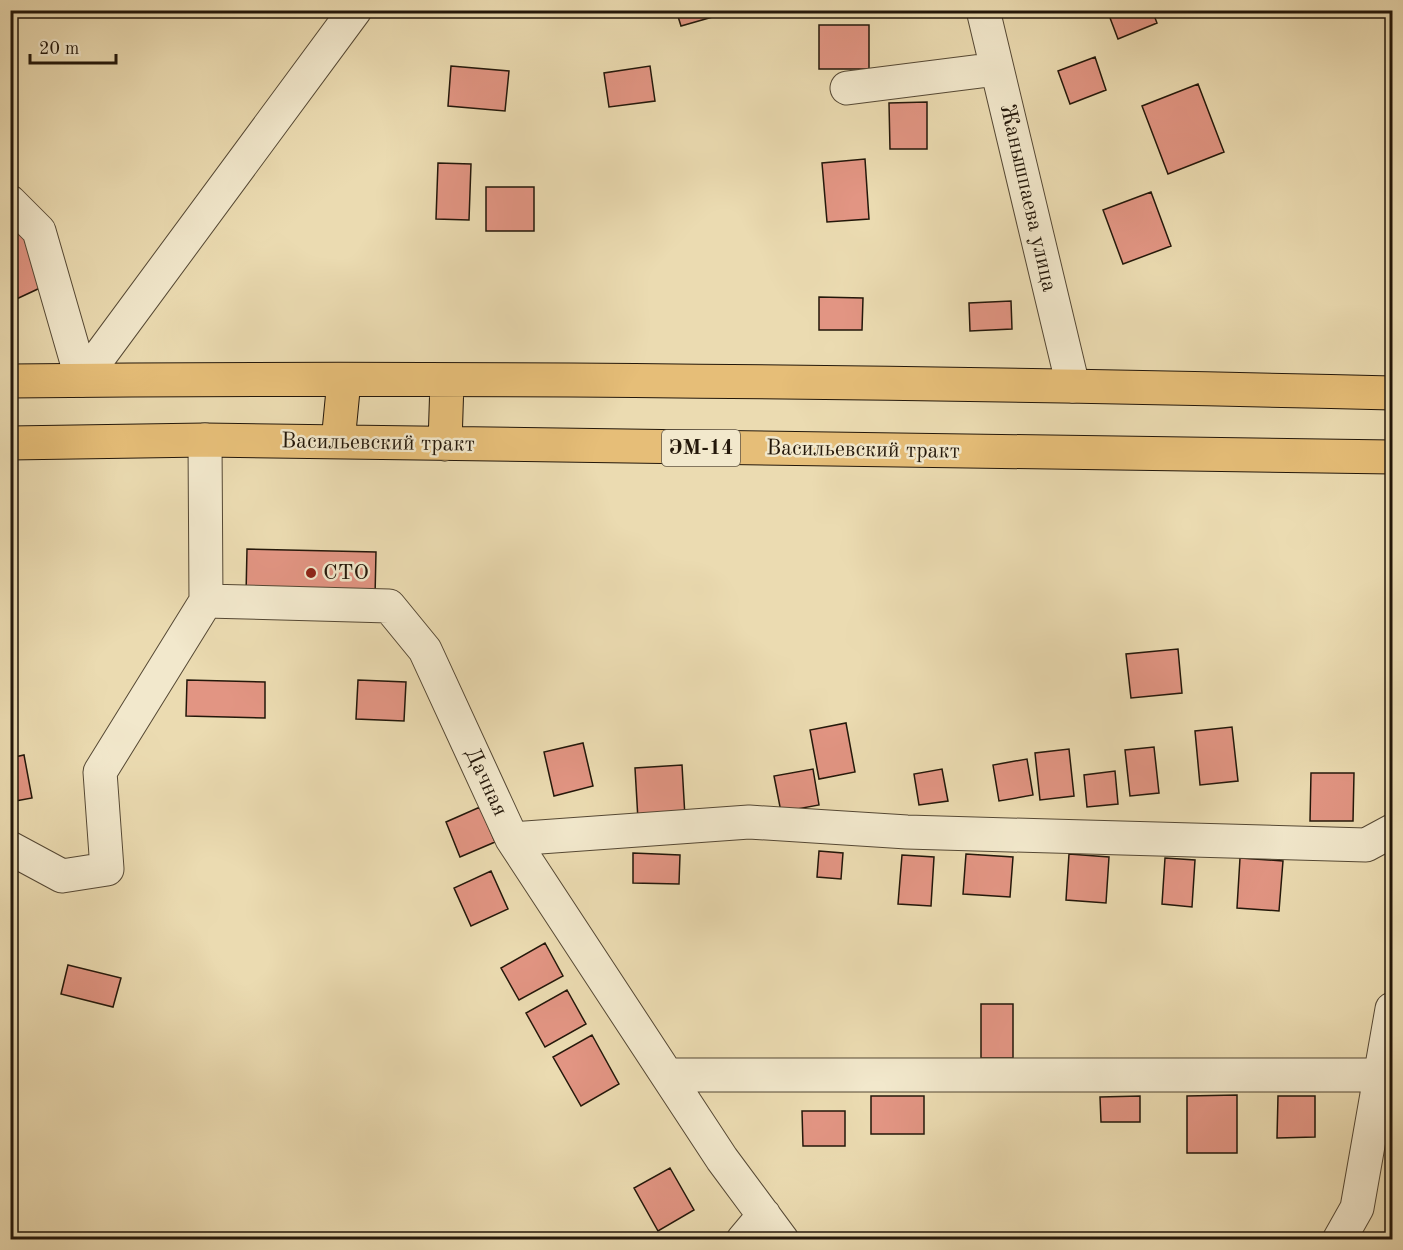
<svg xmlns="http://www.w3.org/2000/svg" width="1403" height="1250" viewBox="0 0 1403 1250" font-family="'Old Standard TT',serif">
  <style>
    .building { fill: #e29583; stroke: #23170a; stroke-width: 1.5 }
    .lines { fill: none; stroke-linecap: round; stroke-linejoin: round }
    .minor-casing { stroke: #554834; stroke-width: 35 }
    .major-casing { stroke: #23170a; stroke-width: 35 }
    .minor { stroke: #f2e8cc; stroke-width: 33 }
    .major { stroke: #e6be78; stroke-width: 33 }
    .poi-dot { fill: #8f2418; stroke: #f2e8cc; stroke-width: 2 }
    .labels { text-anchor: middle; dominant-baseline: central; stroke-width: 5; stroke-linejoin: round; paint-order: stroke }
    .shield { fill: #f2e8cc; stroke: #615644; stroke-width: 1.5 }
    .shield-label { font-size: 21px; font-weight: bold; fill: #23170a }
    .street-label { font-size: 22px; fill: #23170a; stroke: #f2e8cc }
    .poi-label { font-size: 22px; fill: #23170a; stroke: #f2e8cc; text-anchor: start }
  </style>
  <rect width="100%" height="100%" fill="#ebdbb1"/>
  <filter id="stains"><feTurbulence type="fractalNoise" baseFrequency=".00333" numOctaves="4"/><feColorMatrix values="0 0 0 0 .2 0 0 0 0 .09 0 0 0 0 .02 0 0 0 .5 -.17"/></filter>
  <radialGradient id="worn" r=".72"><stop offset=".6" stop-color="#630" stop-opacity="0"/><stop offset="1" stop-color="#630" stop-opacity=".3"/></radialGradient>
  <!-- building -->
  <path class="building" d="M676 10H729L730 12 681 26Z
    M1107 10H1152L1157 23 1118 39Z
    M819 25H869V69H819Z
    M1095 57 1106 90 1070 104 1058 71Z
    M451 66 509 71 505 111 448 106Z
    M650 66 655 101 609 107 604 73Z
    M1198 84 1224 152 1168 174 1142 106Z
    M927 102V149H890L889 103Z
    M865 159 869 219 827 222 822 163Z
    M438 163 471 164 469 220 436 219Z
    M486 187H534V231H486Z
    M1151 192 1171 246 1123 264 1103 210Z
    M10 225 24 238 40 288 10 302Z
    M819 297 863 298 862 330H819Z
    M1011 301 1012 329 970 331 969 303Z
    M247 549 376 552 375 597 246 595Z
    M1178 649 1182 693 1131 698 1126 654Z
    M187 680 265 682V718L186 716Z
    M358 680 406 682 404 721 356 719Z
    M846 723 855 772 819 779 810 730Z
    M1232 727 1238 781 1200 785 1195 731Z
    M583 743 593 786 554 796 544 752Z
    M1154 747 1159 793 1130 796 1125 750Z
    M1069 749 1074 796 1040 800 1035 753Z
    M24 755 32 798 10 802V758Z
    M1027 759 1033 795 999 801 993 765Z
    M682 765 685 817 638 820 635 768Z
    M813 769 819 805 781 812 774 776Z
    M942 769 948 801 919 805 914 774Z
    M1115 771 1118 804 1087 807 1084 775Z
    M1311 773H1354L1353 821H1310Z
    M480 807 495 842 460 857 446 822Z
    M819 851 843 853 841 879 817 877Z
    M633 853 680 855 679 884 633 883Z
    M966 854 1013 857 1010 897 963 894Z
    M1069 854 1109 857 1106 903 1066 900Z
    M902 855 934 857 931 906 898 904Z
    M1165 858 1195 860 1192 907 1162 904Z
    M1240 858 1283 861 1279 911 1237 908Z
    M491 871 508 909 471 926 454 888Z
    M545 943 563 976 519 1000 501 968Z
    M68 965 121 978 113 1007 61 994Z
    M567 990 586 1024 545 1047 526 1013Z
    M981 1004H1013V1058H981Z
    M592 1035 619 1084 581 1106 553 1057Z
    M1237 1095V1153H1187V1096Z
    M871 1096H924V1134H871Z
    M1140 1096V1122H1101L1100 1097Z
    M1278 1096H1315V1137L1277 1138Z
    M802 1111H845V1146H803Z
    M670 1168 694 1210 658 1231 634 1188Z"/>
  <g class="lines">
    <!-- minor casing -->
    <g class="minor-casing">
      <path id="minor" d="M983 10 1073 386
        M847 88 997 69
        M10 202 39 231 82 380
        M82 380 355 10
        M205 440 206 601 389 606 425 650 512 839 722 1159 782 1240
        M512 839 749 822 907 832 1366 845 1392 831
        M10 848 62 876 107 869 100 772 206 601
        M667 1075H1380
        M743 1240 764 1215
        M1339 1240 1357 1208 1392 1009"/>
    </g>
    <!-- major casing -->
    <g class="major-casing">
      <path id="major" d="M10 381C471 376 932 382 1392 393
        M338 442 344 380
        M10 443 205 440 1392 457
        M445 444 447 381"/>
    </g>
    <!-- minor -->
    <use href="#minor" class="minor"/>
    <!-- major -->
    <use href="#major" class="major"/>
  </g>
  <!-- markers -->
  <circle class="poi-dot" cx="311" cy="573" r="6"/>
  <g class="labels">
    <!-- shield labels -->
    <rect class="shield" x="662" y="430" width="78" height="36" rx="4.5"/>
    <g class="shield-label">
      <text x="701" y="448">ЭМ-14</text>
    </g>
    <!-- street labels -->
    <g class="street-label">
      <text transform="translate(1028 198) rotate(77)">Жанышпаева улица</text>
      <text transform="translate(378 443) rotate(1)">Васильевский тракт</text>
      <text transform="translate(863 450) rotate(1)">Васильевский тракт</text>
      <text transform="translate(486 782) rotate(65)">Дачная</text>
    </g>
    <!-- poi labels -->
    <g class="poi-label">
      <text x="323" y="573">СТО</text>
    </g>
  </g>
  <!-- margin -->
  <rect width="1403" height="1250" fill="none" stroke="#ebdbb1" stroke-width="36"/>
  <rect x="12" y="12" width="1379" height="1226" fill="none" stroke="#23170a" stroke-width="3"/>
  <rect x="18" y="18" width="1367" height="1214" fill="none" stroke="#23170a" stroke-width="1.5"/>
  <!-- scale -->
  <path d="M30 54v9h86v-9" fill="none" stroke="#23170a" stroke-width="3"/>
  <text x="39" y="54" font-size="18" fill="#23170a" stroke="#f2e8cc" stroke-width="4.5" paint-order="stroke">20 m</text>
  <rect width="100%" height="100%" filter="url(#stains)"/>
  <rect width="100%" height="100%" fill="url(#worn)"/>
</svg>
